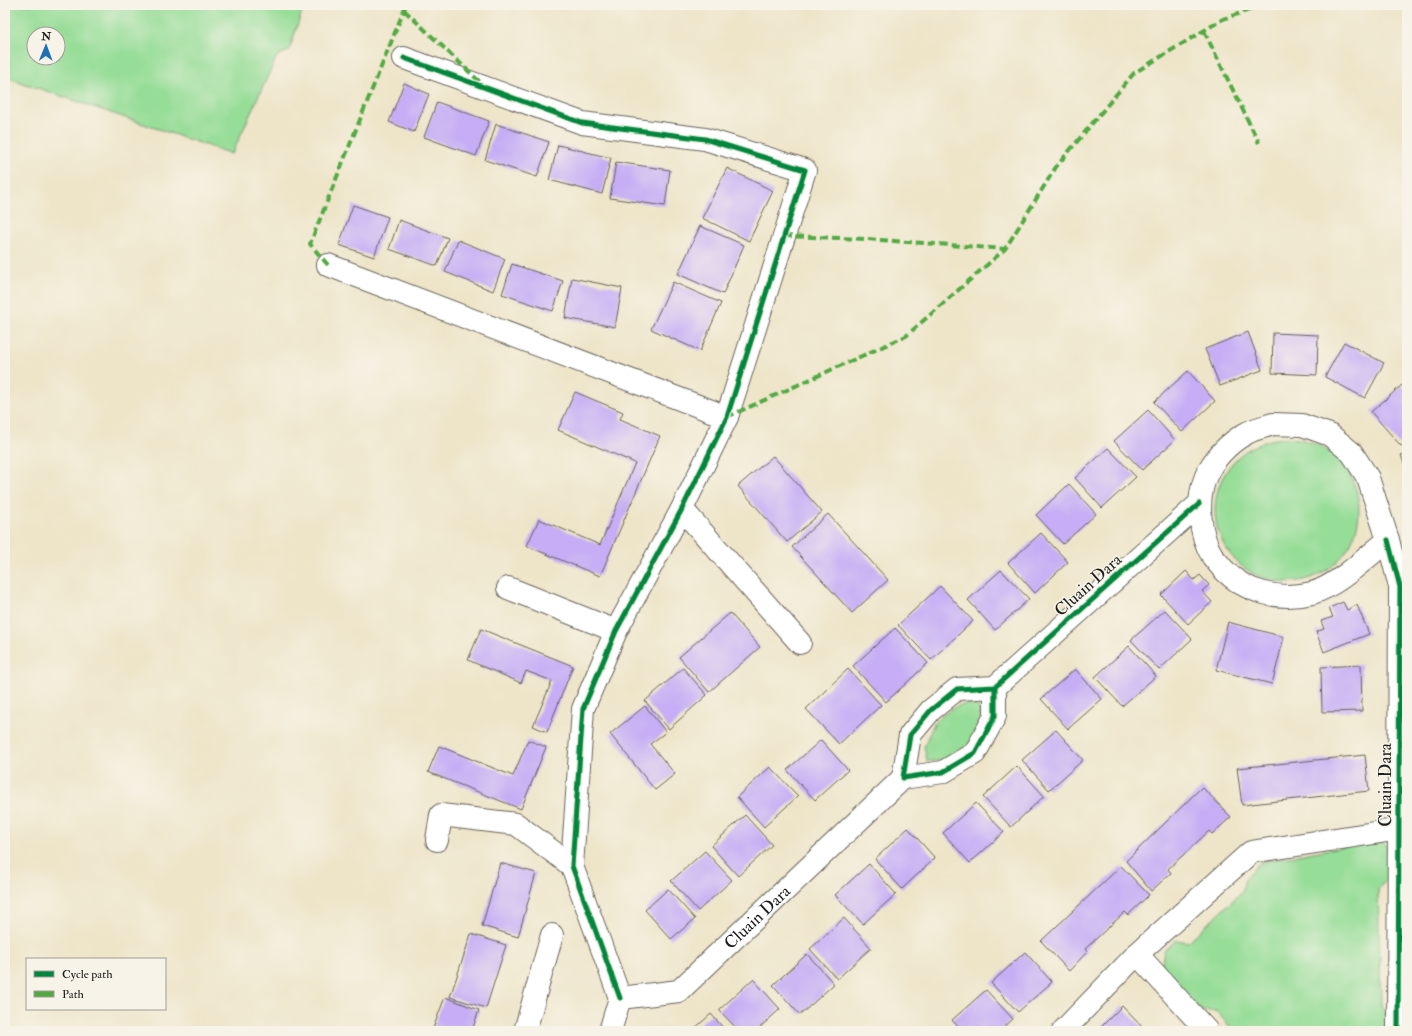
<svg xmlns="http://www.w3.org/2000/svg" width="1412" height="1036" viewBox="0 0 1412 1036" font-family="'IM FELL Double Pica',serif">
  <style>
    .green { fill: #96dd97; stroke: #597c5a; fill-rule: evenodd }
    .building { fill: #c6adf5 }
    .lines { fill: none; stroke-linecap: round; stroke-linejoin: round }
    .minor-casing { stroke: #666259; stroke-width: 24 }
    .minor { stroke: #fff; stroke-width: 22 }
    .quiet { stroke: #52a943; stroke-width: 4; stroke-dasharray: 8 4; stroke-linecap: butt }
    .cycleway-casing { stroke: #f7f3e8; stroke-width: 8 }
    .cycleway { stroke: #00873e; stroke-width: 5 }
    .labels { text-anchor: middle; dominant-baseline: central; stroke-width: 3; stroke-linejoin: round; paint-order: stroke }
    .street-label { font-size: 17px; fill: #1c1c1c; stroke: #f7f3e8 }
  </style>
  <rect width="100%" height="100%" fill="#f7f3e8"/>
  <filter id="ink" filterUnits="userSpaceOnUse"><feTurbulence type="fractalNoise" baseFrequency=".025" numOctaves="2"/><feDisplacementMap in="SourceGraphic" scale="8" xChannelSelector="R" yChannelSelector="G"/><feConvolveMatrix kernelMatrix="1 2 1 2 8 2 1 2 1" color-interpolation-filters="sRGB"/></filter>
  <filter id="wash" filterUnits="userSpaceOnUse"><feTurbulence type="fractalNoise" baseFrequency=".012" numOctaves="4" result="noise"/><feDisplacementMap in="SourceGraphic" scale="16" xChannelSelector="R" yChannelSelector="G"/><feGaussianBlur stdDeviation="0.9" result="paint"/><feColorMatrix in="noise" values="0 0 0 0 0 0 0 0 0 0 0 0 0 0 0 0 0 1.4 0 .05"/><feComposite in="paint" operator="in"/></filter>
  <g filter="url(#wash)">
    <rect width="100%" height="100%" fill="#eee5c9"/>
    <!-- green -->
    <path class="green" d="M5 5H304L289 51 277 56 232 154 5 77ZM34 34H58V58H34Z
      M1215 510a72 72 0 1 1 144 0a72 72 0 1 1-144 0Z
      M968 703 979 707 981 721 975 737 958 754 939 761H927L924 746 935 721 953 708Z
      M1378 840 1388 847 1389 879 1378 888 1381 1006 1390 1021 1388 1031H1234L1216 1011H1201L1161 969 1164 950 1177 940 1188 942 1242 892 1245 879 1260 862Z"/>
    <g id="blocks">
      <!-- building -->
      <path class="building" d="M404 83 429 94 414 132 389 122Z
        M437 102 489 121 476 156 424 137Z
        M496 124 549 142 537 177 485 160Z
        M558 145 611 158 602 194 549 180Z
        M616 162 670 170 665 206 610 198Z
        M727 168 773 191 749 241 702 218Z
        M353 205 388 217 374 257 339 245Z
        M399 220 448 238 437 266 389 249Z
        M700 226 744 245 723 294 678 274Z
        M458 240 505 259 493 291 445 272Z
        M512 264 563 281 553 311 502 294Z
        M572 278 622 288 615 327 565 318Z
        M673 282 721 303 700 351 651 329Z
        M1248 332 1262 370 1220 386 1205 349Z
        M1273 333 1318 335 1317 375 1272 373Z
        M1344 342 1384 363 1365 398 1325 377Z
        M1188 371 1215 401 1182 432 1154 402Z
        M1402 385 1407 391V441L1401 446 1371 412Z
        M575 392 623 412 620 419 660 436 600 576 527 546 539 519 600 545 635 463 558 430Z
        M1148 410 1175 440 1142 470 1114 441Z
        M1108 448 1136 477 1102 508 1075 478Z
        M1407 453V472L1401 455Z
        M773 456 822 512 787 542 738 486Z
        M1069 484 1096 514 1063 544 1036 515Z
        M828 514 888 580 852 613 792 547Z
        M1041 533 1068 562 1035 593 1008 563Z
        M1001 570 1029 599 995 630 968 600Z
        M1186 571 1194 580 1200 575 1209 585 1202 591 1212 602 1188 624 1161 595Z
        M940 586 973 621 931 660 898 625Z
        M1343 602 1347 610 1357 605 1369 634 1324 652 1316 632 1324 629 1321 621 1333 617 1329 608Z
        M1165 610 1192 639 1159 670 1131 640Z
        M730 613 760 647 709 692 679 657Z
        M1228 622 1284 637 1272 684 1216 670Z
        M895 628 928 663 886 702 853 666Z
        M481 629 573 666 547 732 533 726 552 681 526 671 521 683 468 660Z
        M1129 646 1156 676 1122 706 1095 677Z
        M1361 665 1362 711 1322 712 1321 667Z
        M683 668 707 695 669 729 645 701Z
        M848 669 881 705 839 744 806 709Z
        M1075 669 1102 699 1068 729 1041 699Z
        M645 706 666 732 650 744 675 774 655 790 610 734Z
        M1056 730 1083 760 1049 790 1022 760Z
        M528 740 546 747 521 809 428 772 439 746 513 776Z
        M821 740 848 770 815 800 787 770Z
        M1365 755 1369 791 1242 805 1237 768Z
        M1017 766 1044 796 1011 827 983 797Z
        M770 767 798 796 764 827 737 797Z
        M1202 787 1231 817 1212 834 1209 831 1168 869 1171 873 1151 891 1126 861Z
        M976 803 1004 832 970 863 943 833Z
        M745 815 772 845 738 876 711 846Z
        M908 828 935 858 902 889 875 859Z
        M705 851 732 880 698 911 671 881Z
        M500 863 536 873 518 937 482 926Z
        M869 864 896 894 863 924 835 895Z
        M1121 866 1149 895 1128 915 1125 912 1085 949 1087 952 1069 971 1041 941Z
        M668 889 695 919 671 939 645 910Z
        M844 918 871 948 837 979 810 949Z
        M471 934 506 945 486 1008 450 997Z
        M1025 952 1052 982 1018 1012 991 983Z
        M807 954 834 984 800 1015 773 985Z
        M753 979 780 1009 756 1031H739L719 1010Z
        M986 990 1013 1019 1000 1031H962L952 1020Z
        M445 997 479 1010 472 1031H432Z
        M1122 1006 1146 1031H1097Z
        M711 1014 726 1031H691L694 1029Z"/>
    </g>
  </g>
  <g filter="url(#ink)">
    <use href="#blocks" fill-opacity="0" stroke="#666259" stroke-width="1"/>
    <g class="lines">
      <!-- minor casing -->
      <g class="minor-casing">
        <g id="minor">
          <path d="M404 58 582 123 705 139 805 170 727 417 682 509 616 631 583 709 572 866 620 998"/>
          <path d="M328 265 727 417"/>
          <path d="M1273 424 1302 425 1330 435 1352 453 1368 478 1388 540C1368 556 1336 587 1312 593 1279 601 1246 593 1223 569 1220 565 1216 561 1213 557 1199 535 1196 500 1206 476 1213 459 1229 443 1245 434 1253 429 1264 427 1273 424Z"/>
          <path d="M682 509 800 643"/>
          <path d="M1388 540 1400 587 1398 1031"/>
          <path d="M508 588 616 631"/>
          <path d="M995 687V716L975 753 943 772 903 778 910 735 931 710 957 689 995 687 1199 504"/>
          <path d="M437 840 441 815 516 824 572 866"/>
          <path d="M1137 954 1207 1031"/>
          <path id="s1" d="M620 998 679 991 903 778"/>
          <path d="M525 1031 552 935"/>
          <path d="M610 1031 620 998"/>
          <path d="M1063 1031 1137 954 1251 852 1400 829"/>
        </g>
      </g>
      <!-- minor -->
      <use href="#minor" class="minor"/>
      <!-- quiet -->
      <path class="quiet" d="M404 10 481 83
        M1204 31 1259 143
        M784 236 867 239 1005 249
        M328 265 310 244 406 5
        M727 417 906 336 1005 249 1056 167 1134 73 1223 19 1264 5"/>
      <!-- cycleway casing -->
      <g class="cycleway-casing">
        <path id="cycleway" d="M404 58 582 123 705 139 805 170 727 417 682 509 616 631 583 709 572 866 620 998
          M1388 540 1400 587 1398 1031
          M995 687V716L975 753 943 772 903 778 910 735 931 710 957 689 995 687 1199 504"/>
      </g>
      <!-- cycleway -->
      <use href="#cycleway" class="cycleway"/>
    </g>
  </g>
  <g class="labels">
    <!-- street labels -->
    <g class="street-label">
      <text transform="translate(1088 585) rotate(-42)">Cluain Dara</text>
      <text transform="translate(1385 785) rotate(-90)">Cluain Dara</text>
      <text stroke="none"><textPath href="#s1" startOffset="167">Cluain Dara</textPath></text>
    </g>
  </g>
  <!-- margin -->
  <rect width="1412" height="1036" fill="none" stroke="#f7f3e8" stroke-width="20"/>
  <!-- legend -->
  <rect x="26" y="958" width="140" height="52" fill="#f7f3e8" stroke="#9f9d96"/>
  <rect x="34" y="971" width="20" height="6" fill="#00873e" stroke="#9f9d96"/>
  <text x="62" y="978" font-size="12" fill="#1c1c1c">Cycle path</text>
  <rect x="34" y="991" width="20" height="6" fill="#52a943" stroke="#9f9d96"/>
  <text x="62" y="998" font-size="12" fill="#1c1c1c">Path</text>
  <!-- north arrow -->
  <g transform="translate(46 46) rotate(1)"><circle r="19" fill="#f7f3e8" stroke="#9f9d96"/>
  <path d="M0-3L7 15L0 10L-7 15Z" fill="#1f6fb2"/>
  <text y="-6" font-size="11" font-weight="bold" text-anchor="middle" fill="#1c1c1c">N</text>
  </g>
</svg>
